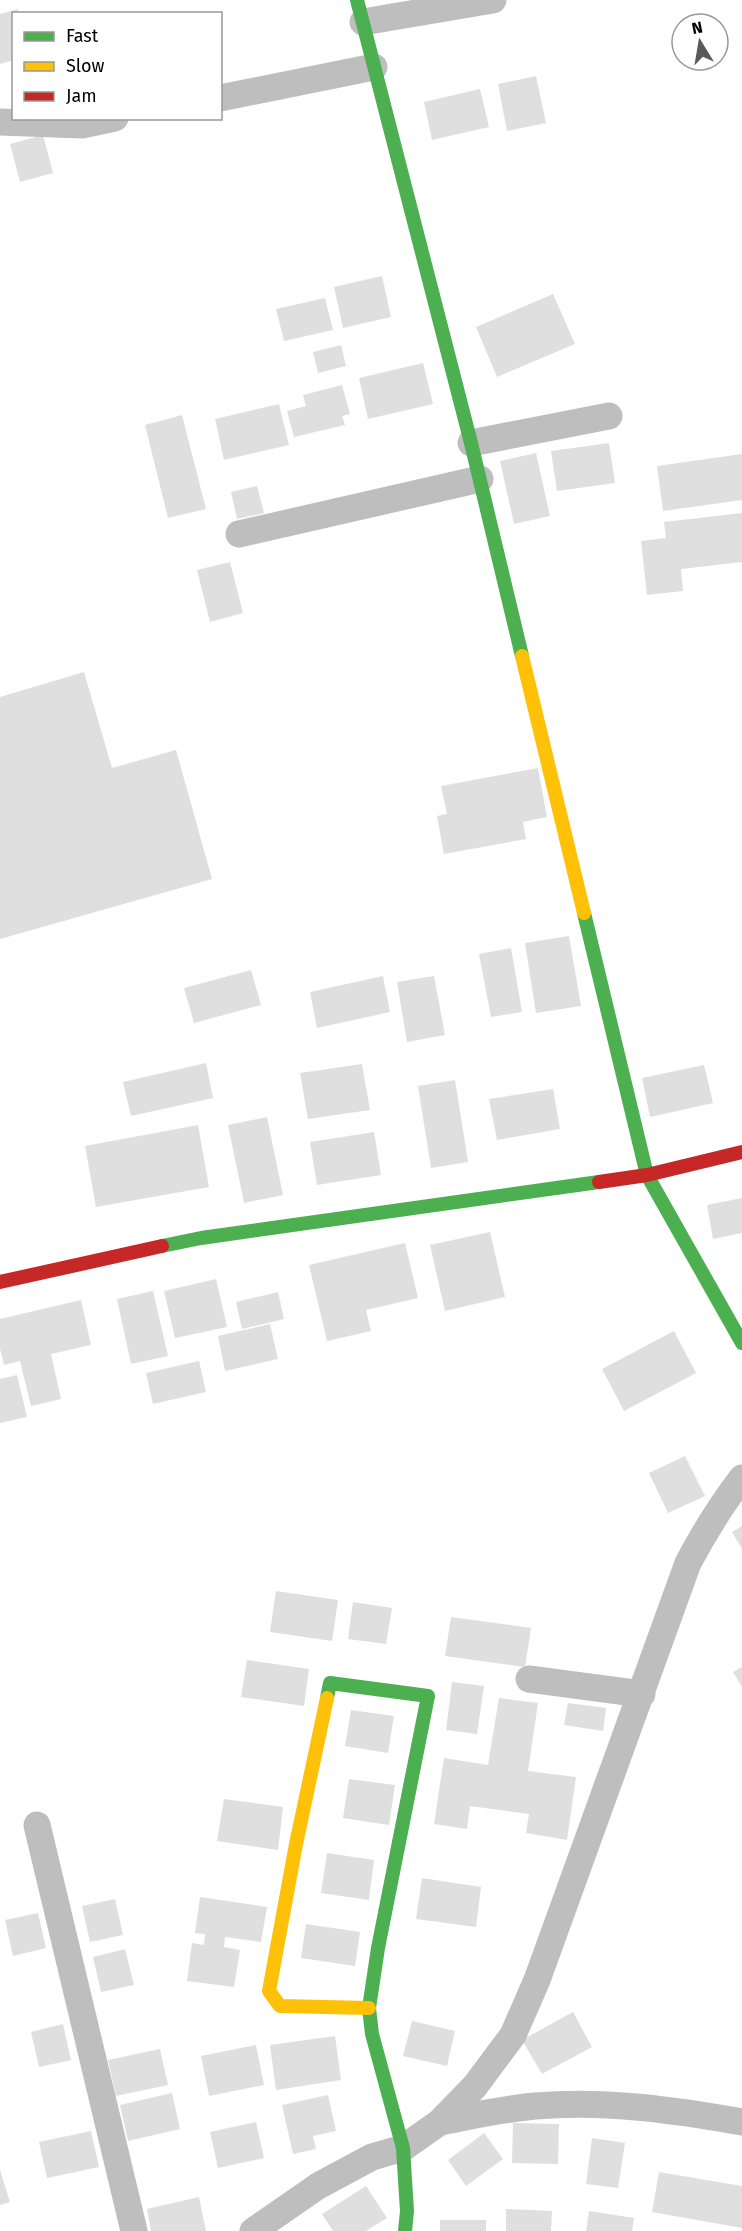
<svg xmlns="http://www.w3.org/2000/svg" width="742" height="2231" viewBox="0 0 742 2231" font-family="'Fira Sans',sans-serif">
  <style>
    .building { fill: #dfdfdf }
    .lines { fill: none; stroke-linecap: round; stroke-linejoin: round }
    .street { stroke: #bebebe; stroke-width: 27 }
    .fast { stroke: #4caf50; stroke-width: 14 }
    .slow { stroke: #ffc107; stroke-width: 14 }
    .jam { stroke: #c62828; stroke-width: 14 }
  </style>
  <rect width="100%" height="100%" fill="#fff"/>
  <!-- building -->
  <path class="building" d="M18 9 19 14H14V60L0 64V14Z
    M536 76 546 123 507 131 498 84Z
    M480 89 489 127 432 140 424 102Z
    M43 135 53 173 20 182 10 144Z
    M382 276 391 317 343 328 334 287Z
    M553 294 575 344 497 377 476 327Z
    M325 298 333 330 284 341 276 309Z
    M341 345 346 366 318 373 313 352Z
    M423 363 433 404 368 419 359 378Z
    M342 385 350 414 342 416 345 425 294 437 287 411 306 406 303 395Z
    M279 404 289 445 224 460 215 419Z
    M182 415 206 509 168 518 145 425Z
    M609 443 615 483 557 491 551 451Z
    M536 453 550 516 514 524 500 461Z
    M742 454V500L663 511 657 466Z
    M257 486 264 513 237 519 231 492Z
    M742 513V562L681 569 683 591 647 595 641 541 666 538 664 522Z
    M230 562 243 613 210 622 197 570Z
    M84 672 112 768 176 750 212 879 0 939V697Z
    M538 768 547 817 523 822 526 839 444 854 437 816 447 814 441 786Z
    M569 936 581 1006 536 1013 525 943Z
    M511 948 522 1012 491 1017 479 954Z
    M251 970 261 1005 194 1023 184 988Z
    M383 976 390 1012 317 1028 310 992Z
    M434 976 445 1035 407 1042 397 982Z
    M206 1063 213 1098 131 1116 123 1082Z
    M362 1064 370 1110 308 1119 300 1073Z
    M704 1065 713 1103 650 1117 642 1078Z
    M455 1080 468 1162 431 1168 418 1086Z
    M553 1089 560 1129 497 1140 489 1099Z
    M267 1117 283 1195 244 1203 228 1125Z
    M198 1125 209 1187 96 1207 85 1146Z
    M374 1132 381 1175 317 1185 310 1142Z
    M742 1198V1233L713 1239 707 1205Z
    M490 1232 505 1297 445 1311 430 1245Z
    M405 1243 418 1298 366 1310 371 1331 327 1341 309 1265Z
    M216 1279 227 1327 175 1338 164 1291Z
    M153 1291 168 1356 131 1364 117 1299Z
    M278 1292 284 1319 242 1329 236 1302Z
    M81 1300 91 1345 51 1354 61 1399 31 1406 20 1361 4 1365 0 1349V1319Z
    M270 1324 278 1359 225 1371 218 1336Z
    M674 1331 696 1373 624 1411 602 1369Z
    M199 1361 206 1392 153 1404 146 1373Z
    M17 1375 27 1417 0 1423V1379Z
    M685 1456 705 1496 668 1513 649 1473Z
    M742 1526V1549L732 1532Z
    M276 1591 338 1600 332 1641 270 1632Z
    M353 1602 392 1608 386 1644 348 1639Z
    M451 1617 531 1628 525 1667 445 1656Z
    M247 1660 309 1669 304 1706 241 1697Z
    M742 1667V1687L733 1672Z
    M452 1682 484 1686 477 1734 446 1730Z
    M499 1698 538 1703 528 1771 576 1777 567 1840 526 1833 529 1814 470 1806 467 1829 434 1824 444 1758 488 1765Z
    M568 1703 606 1708 603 1731 564 1725Z
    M351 1710 394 1716 388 1753 345 1746Z
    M349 1779 395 1785 389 1825 343 1818Z
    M224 1799 283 1807 278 1850 217 1841Z
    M327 1853 374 1860 369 1900 321 1893Z
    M422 1878 481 1887 476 1927 416 1919Z
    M200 1897 267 1907 261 1942 225 1937 224 1947 240 1950 234 1987 187 1981 192 1943 204 1945 205 1934 195 1933Z
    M115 1899 123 1935 90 1942 82 1906Z
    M38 1913 46 1948 13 1956 5 1920Z
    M306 1924 360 1932 355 1966 301 1958Z
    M125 1949 134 1985 101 1992 93 1957Z
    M573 2012 592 2047 542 2074 522 2040Z
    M412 2021 455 2031 447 2066 403 2056Z
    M63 2024 71 2060 39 2067 31 2032Z
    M335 2036 341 2080 276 2090 270 2045Z
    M256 2045 264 2085 209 2096 201 2056Z
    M160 2049 168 2085 116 2096 108 2060Z
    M172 2093 180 2129 128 2141 120 2105Z
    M328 2095 336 2131 313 2136 316 2149 293 2154 282 2105Z
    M256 2122 264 2158 218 2168 210 2132Z
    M513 2123 559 2124 558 2164 512 2163Z
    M91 2131 99 2167 47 2178 39 2142Z
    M484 2133 503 2159 466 2186 448 2160Z
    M592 2138 625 2143 618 2188 586 2184Z
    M0 2170 10 2202 0 2205Z
    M659 2172 742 2186V2228L652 2212Z
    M366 2186 387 2218 366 2231H333L322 2214Z
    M199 2197 206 2231H151L147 2209Z
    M506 2209 552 2211 551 2231H506Z
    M589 2211 634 2218 632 2231H586Z
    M440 2220H486V2231H440Z"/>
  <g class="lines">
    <!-- street -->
    <path class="street" d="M363 22 493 0
      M220 98 374 67
      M0 122 82 125 115 118
      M471 443 609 416
      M239 534 480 479
      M529 1679 642 1694
      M37 1825 134 2231
      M440 2122C471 2116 503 2109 535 2106 604 2100 675 2110 742 2122
      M253 2231 318 2186 372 2157 403 2148 440 2122 475 2086 513 2035 537 1980 688 1563C704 1533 721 1505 742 1478"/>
    <!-- fast -->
    <path class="fast" d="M357 0 471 443 522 656
      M584 913 647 1175 742 1343
      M162 1246 201 1238 599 1182
      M327 1698 330 1683 428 1696 378 1948 369 2008 372 2034 403 2148 407 2211 405 2231"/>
    <!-- slow -->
    <path class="slow" d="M522 656 584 913
      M327 1698 296 1844 269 1991 280 2006 369 2008"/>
    <!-- jam -->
    <path class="jam" d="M599 1182 647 1175 742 1152
      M0 1282 162 1246"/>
  </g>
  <!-- legend -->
  <rect x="12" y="12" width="210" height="108" fill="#ffffff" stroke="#999999" stroke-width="1.5"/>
  <rect x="24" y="32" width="30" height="9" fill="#4caf50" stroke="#999999" stroke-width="1.5"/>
  <text x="66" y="42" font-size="18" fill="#000000">Fast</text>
  <rect x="24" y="62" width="30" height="9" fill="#ffc107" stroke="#999999" stroke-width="1.5"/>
  <text x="66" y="72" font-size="18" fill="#000000">Slow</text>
  <rect x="24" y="92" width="30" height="9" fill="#c62828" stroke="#999999" stroke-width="1.5"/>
  <text x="66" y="102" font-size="18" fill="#000000">Jam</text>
  <!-- north arrow -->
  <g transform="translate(700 42) rotate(349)"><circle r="28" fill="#ffffff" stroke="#999999" stroke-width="1.5"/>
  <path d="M0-4.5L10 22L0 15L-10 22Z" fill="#595959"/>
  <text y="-9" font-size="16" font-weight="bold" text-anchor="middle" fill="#000000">N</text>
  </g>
</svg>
